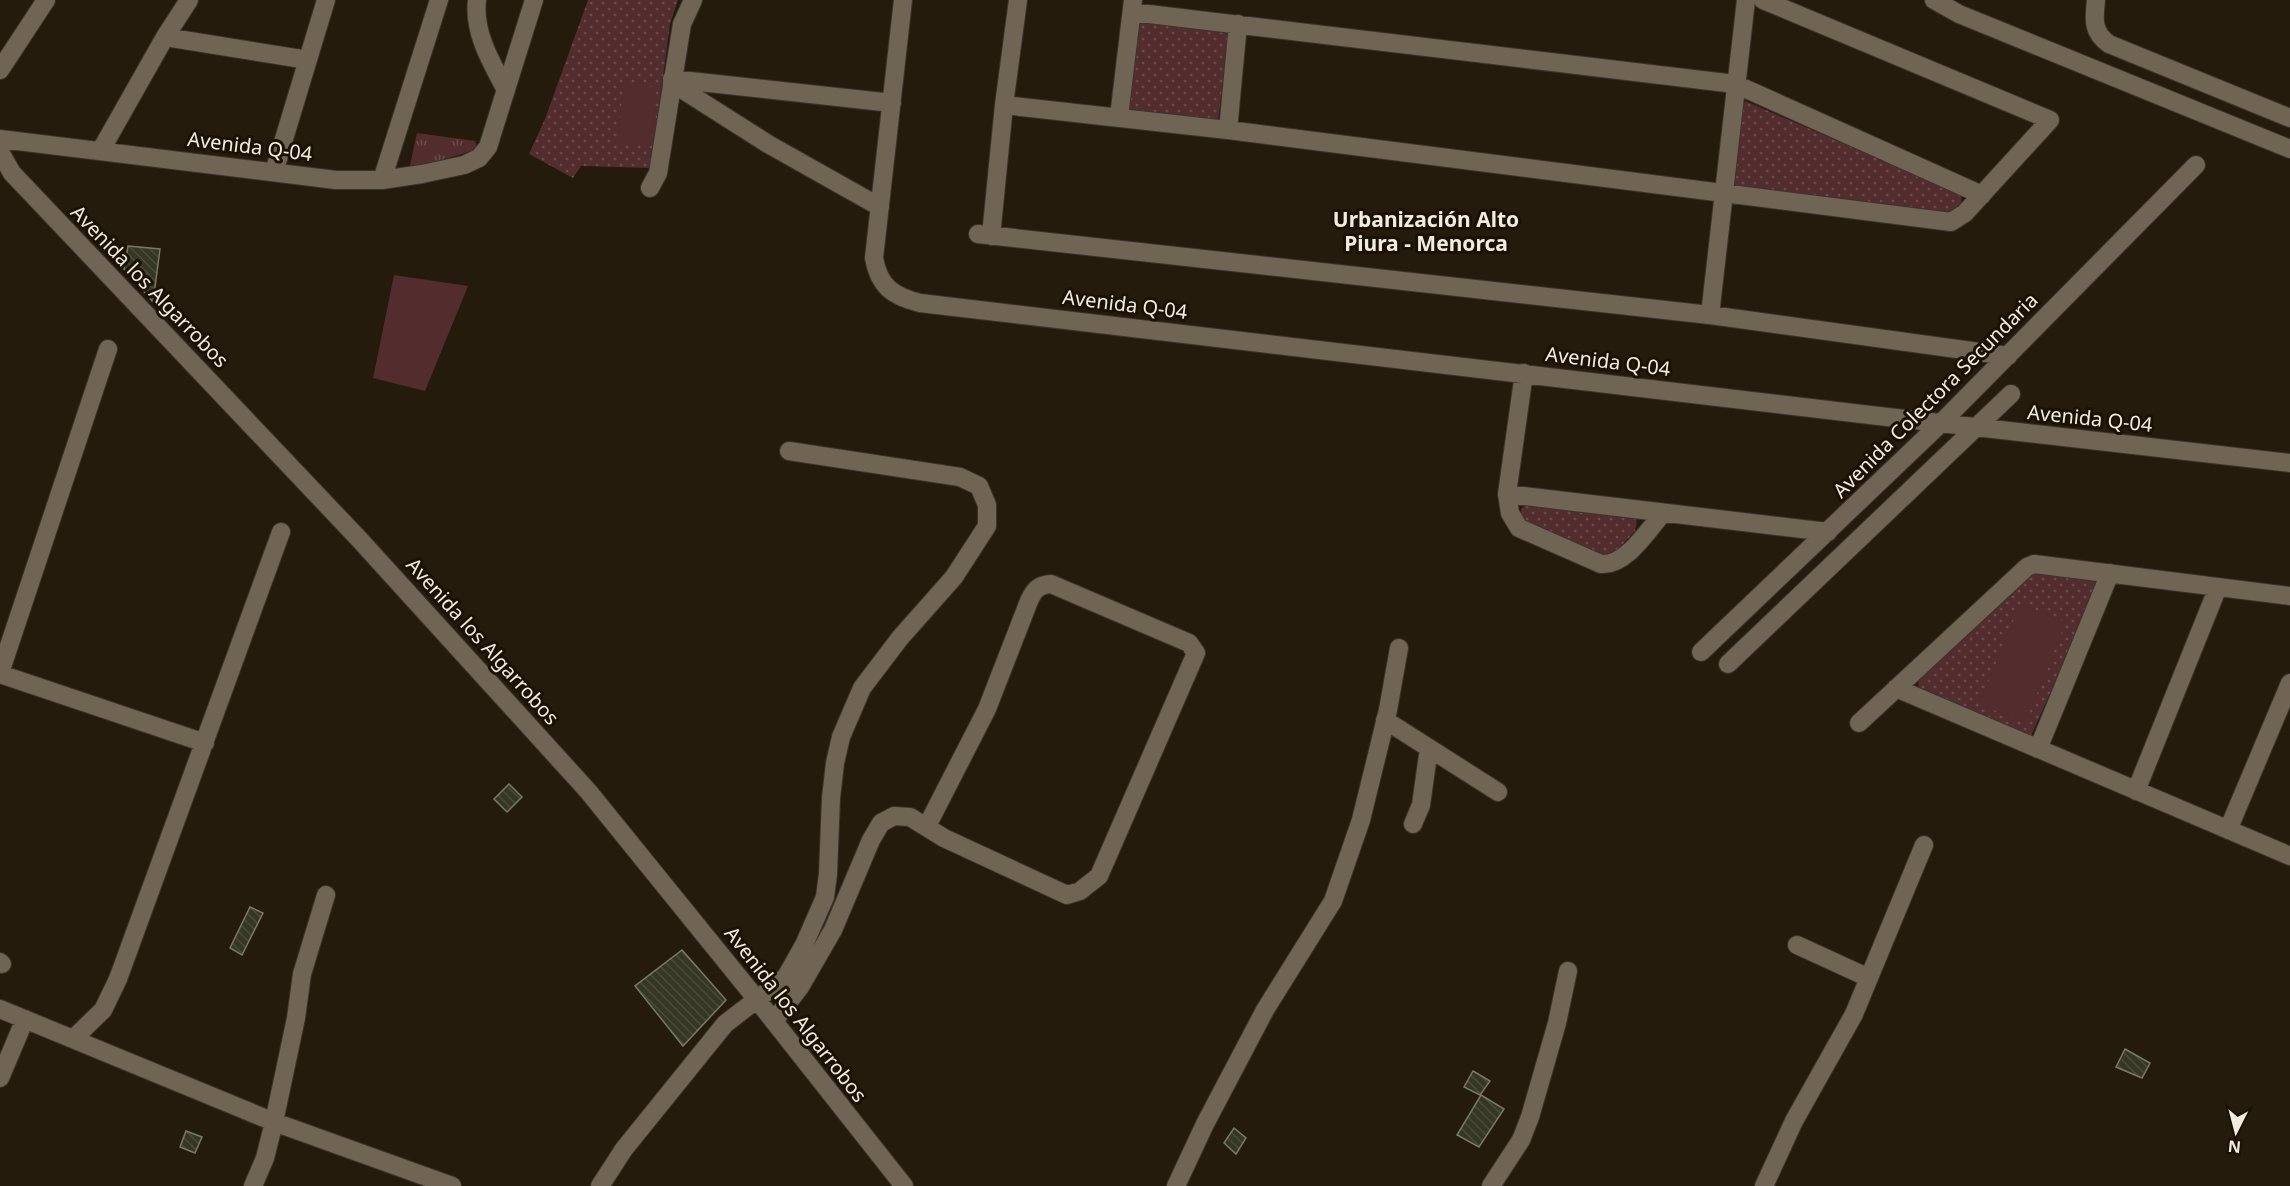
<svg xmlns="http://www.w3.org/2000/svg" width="2290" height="1186" viewBox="0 0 2290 1186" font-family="'Noto Sans',sans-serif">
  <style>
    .grass { fill: url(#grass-tufts) }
    .park { fill: url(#park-dots) }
    .garden { fill: #532c2e }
    .building { fill: url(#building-back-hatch); stroke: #787966; stroke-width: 1.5 }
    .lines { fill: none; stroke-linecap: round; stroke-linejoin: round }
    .minor-casing { stroke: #3b342d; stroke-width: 20 }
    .minor { stroke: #706554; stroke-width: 18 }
    .labels { text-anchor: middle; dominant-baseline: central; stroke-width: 6; stroke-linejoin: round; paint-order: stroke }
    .street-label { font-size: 20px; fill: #f1ebe1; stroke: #1b1204 }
    .neighbourhood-label { font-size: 21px; font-weight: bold; fill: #f1ebe1; stroke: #1b1204 }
  </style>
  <defs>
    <pattern id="grass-tufts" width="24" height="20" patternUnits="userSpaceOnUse" patternTransform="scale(1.5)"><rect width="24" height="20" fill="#532c2e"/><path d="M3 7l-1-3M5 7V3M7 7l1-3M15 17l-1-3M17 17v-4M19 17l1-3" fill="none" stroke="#6c4b4c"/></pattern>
    <pattern id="park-dots" width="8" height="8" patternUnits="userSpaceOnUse" patternTransform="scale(1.5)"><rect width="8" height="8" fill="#532c2e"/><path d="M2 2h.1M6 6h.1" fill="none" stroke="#6c4b4c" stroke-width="1.8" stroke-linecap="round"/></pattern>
    <pattern id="building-back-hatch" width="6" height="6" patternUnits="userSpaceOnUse" patternTransform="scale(1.5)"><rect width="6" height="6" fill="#353624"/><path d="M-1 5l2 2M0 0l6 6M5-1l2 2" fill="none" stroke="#494a39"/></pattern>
  </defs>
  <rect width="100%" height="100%" fill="#241b0c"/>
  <!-- grass -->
  <path class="grass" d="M417 133 475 141 478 149 409 170Z"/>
  <!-- park -->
  <path class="park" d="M588 0H678L670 24 651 168 581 166 573 178 529 154 545 119Z
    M1138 21 1225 30 1229 36 1218 121 1128 116Z
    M1745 101 1962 194 1961 204 1949 214 1736 187 1731 183 1742 108Z
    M1528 503 1633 513 1637 522 1635 531 1610 558 1523 524 1521 509Z
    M2035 571 2094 579 2097 589 2030 738 1919 690 1918 679Z"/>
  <!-- garden -->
  <path class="garden" d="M623 84 656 87 651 146 618 143Z
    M394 275 468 286 425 391 373 378Z
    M2020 604 2066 622 2025 723 1979 704Z"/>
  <!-- building -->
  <path class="building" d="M128 246 160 249 153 302 124 269Z
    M509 784 522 797 507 812 494 799Z
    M250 907 263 913 242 955 230 948Z
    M682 950 726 1000 683 1046 635 986Z
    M2125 1049 2150 1063 2142 1078 2116 1067Z
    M1473 1071 1490 1081 1480 1095 1464 1087Z
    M1481 1095 1504 1109 1479 1147 1457 1135Z
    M1234 1128 1246 1138 1236 1154 1224 1143Z
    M186 1131 202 1137 195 1153 180 1147Z"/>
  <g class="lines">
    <!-- minor casing -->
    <g class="minor-casing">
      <path id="minor" d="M477 0C473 32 491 62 506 90
        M903 0 874 258C879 286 892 296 920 303 1376 356 1833 412 2290 463
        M1934 0 1959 14 2290 149
        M2096 0C2094 19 2092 32 2109 44L2290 118
        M1132 12 1735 84 1982 195
        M165 37 308 60
        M0 70 46 0
        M672 79 892 103
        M672 83 768 144 880 207
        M1004 105 1228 130 1951 222 1965 213 2050 120 1763 0
        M1119 117 1133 0
        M1228 130 1238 24
        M0 139 336 180H382L422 174 464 165 479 158 488 147 534 0
        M101 150 165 37 189 0
        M0 152 12 173 359 539 588 791 750 991 904 1186
        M274 172 326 0
        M382 180 439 0
        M650 188 658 173 682 24 693 0
        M978 234 1710 315 2008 356
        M991 236 1004 105 1018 0
        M1710 315 1746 0
        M1524 373 1507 494 1510 513 1519 528 1601 564C1626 566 1648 530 1663 513
        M1507 494 1828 532
        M1701 652 1940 424 2196 165
        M1728 664 2011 394
        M0 673 108 349
        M0 674 205 743
        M1896 688 2290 856
        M1385 720 1498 792
        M1859 723 2027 567 2034 564 2290 596
        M2038 749 2110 573
        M2136 791 2218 587
        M1413 824 1421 805 1429 748
        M2228 830 2290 683
        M1797 945 1869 978
        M0 962 2 964
        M0 1009 274 1122 452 1186
        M774 1021 800 987 833 930 871 840 881 823 894 816 910 817 944 838 1067 895 1080 891 1099 876 1196 653 1189 643 1051 584C1038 585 1034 590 1029 601L987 709 927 826
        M73 1039 103 1010 118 979 281 532
        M0 1078 25 1019
        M253 1186 265 1158 274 1122 296 1018 302 974 326 895
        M600 1186 624 1149 725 1024 786 977 804 945 825 897 828 874 831 798 835 763 841 737 862 688 900 638 954 577 987 526V505L979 486 960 477 789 451
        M1176 1186 1205 1124 1265 1010 1333 901 1361 820 1388 710 1399 648
        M1491 1186 1521 1140 1530 1117 1557 1023 1568 971
        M1764 1186 1794 1121 1854 1014 1924 845"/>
    </g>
    <!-- minor -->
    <use href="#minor" class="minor"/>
  </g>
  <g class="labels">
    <!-- street labels -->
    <g class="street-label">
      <text transform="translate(250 146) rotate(7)">Avenida Q-04</text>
      <text transform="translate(150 286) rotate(46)">Avenida los Algarrobos</text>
      <text transform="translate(1125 304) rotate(7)">Avenida Q-04</text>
      <text transform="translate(1608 361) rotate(7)">Avenida Q-04</text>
      <text transform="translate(1935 395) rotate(-45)">Avenida Colectora Secundaria</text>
      <text transform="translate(2090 418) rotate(6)">Avenida Q-04</text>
      <text transform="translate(483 641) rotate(48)">Avenida los Algarrobos</text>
      <text transform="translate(796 1014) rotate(52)">Avenida los Algarrobos</text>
    </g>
    <!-- neighbourhood labels -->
    <g class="neighbourhood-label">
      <text x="1426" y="219">Urbanización Alto<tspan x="1426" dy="24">Piura - Menorca</tspan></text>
    </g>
  </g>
  <!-- north arrow -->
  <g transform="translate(2236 1132) rotate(186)" stroke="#1b1204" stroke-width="4.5" paint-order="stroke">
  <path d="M0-4.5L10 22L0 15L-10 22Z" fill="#f1ebe1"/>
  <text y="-9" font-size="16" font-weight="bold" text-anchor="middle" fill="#f1ebe1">N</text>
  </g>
</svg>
